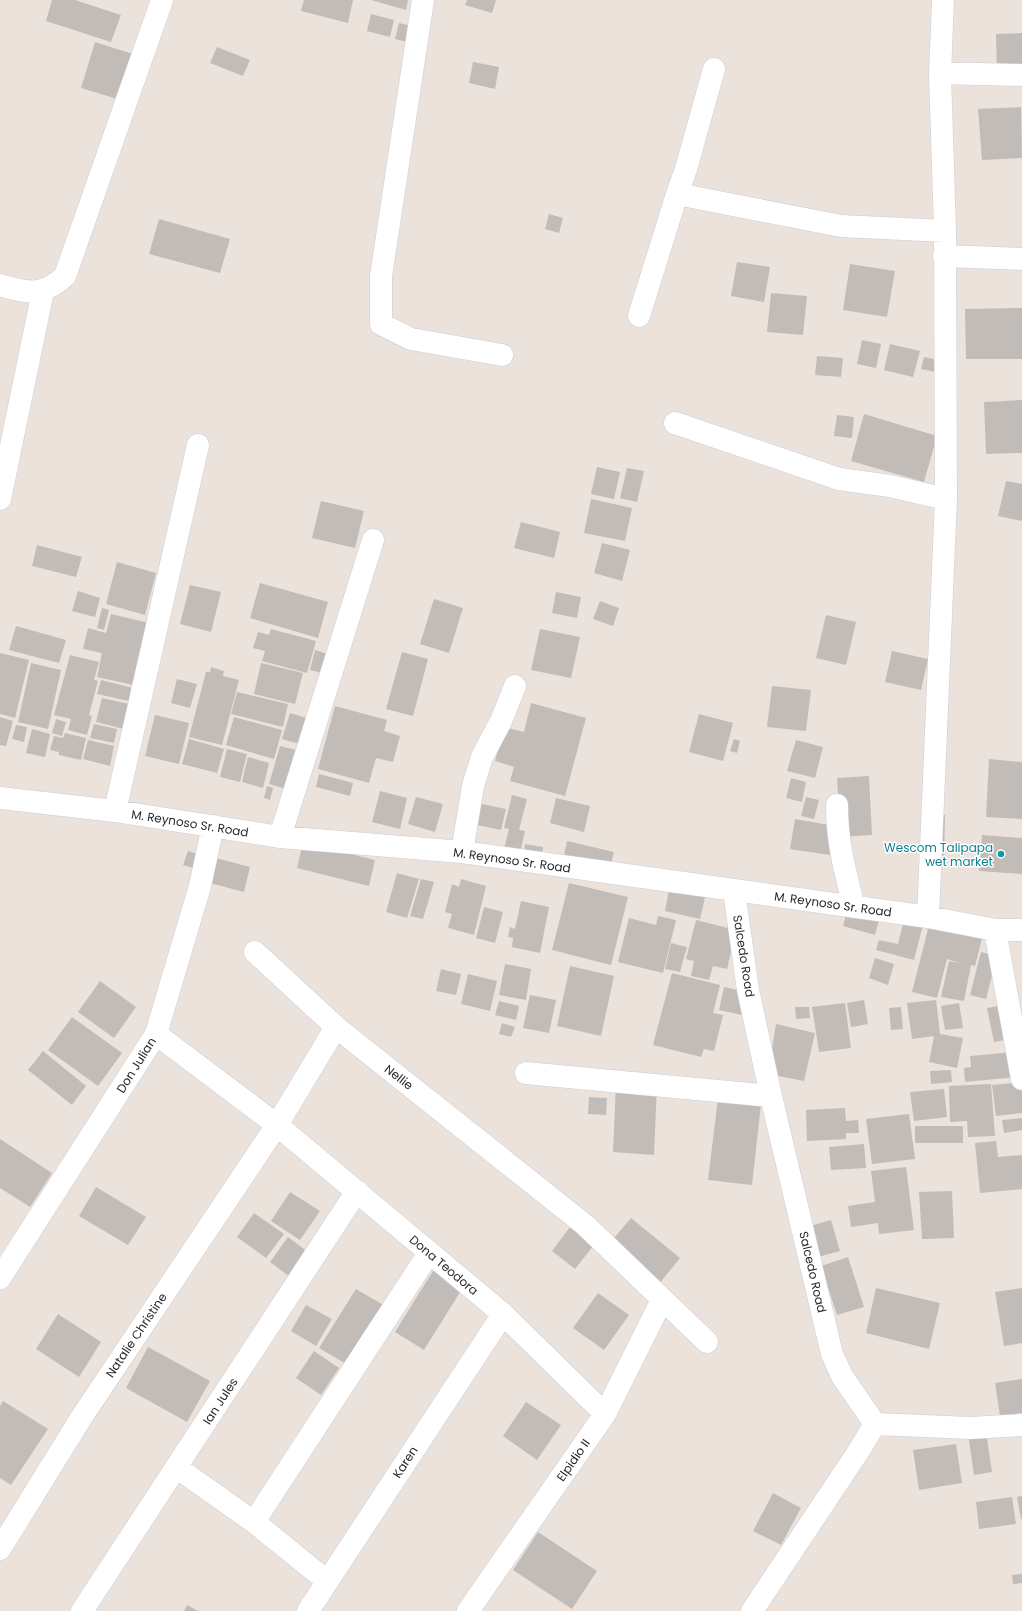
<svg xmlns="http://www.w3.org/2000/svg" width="1022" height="1611" viewBox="0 0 1022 1611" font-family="Poppins,sans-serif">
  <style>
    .building { fill: #c2bcb8 }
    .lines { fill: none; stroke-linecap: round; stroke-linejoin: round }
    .minor-casing { stroke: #caced9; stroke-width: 23 }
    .minor { stroke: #fff; stroke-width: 22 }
    .culture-dot { fill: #0f9aa8; stroke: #fff; stroke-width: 1.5 }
    .labels { text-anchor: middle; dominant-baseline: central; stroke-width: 3; stroke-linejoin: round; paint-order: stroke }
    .street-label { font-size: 12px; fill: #292929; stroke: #fff }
    .culture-label { font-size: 12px; fill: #0d838f; stroke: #fff; text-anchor: end }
  </style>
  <rect width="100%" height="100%" fill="#eae2db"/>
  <!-- building -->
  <path class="building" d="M52 0H75L121 15 111 42 46 21Z
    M304 0H353L348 23 301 11Z
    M371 0H408L406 10Z
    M467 0H496L492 13 465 5Z
    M371 14 394 20 390 37 367 31Z
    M399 23 416 27 412 43 395 39Z
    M1022 33V73L997 74 996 34Z
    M95 42 139 56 124 101 81 88Z
    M217 47 250 60 243 76 210 63Z
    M473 62 499 67 495 89 469 83Z
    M1021 107 1022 158 982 160 978 109Z
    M549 214 563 218 559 233 545 229Z
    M159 219 230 239 220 273 149 254Z
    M737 262 770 267 764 302 731 296Z
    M850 264 895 271 887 317 843 310Z
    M771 293 807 296 803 335 767 332Z
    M1022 308V359H966L965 309Z
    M862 340 881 344 876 368 857 364Z
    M890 344 920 351 913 377 884 370Z
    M817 356 843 358 841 377 815 375Z
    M924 357 938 360 936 372 921 369Z
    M1022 400V453L986 454 984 402Z
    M864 414 937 436 924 482 851 461Z
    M837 415 854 417 852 438 834 436Z
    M597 467 620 472 614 499 591 494Z
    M627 468 644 471 637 502 620 498Z
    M1006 481 1022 484V521L998 516Z
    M591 499 632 508 625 541 584 533Z
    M321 501 364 511 355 548 312 538Z
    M521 522 560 532 554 558 514 548Z
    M602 543 630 550 622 581 594 573Z
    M37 545 82 557 76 577 32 566Z
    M117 562 156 573 145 615 106 604Z
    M260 583 328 602 318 638 250 618Z
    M190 585 221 592 211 632 180 624Z
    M78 591 100 598 95 617 72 611Z
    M556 592 581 597 577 618 552 613Z
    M434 599 463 608 449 653 420 644Z
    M600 601 619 608 613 626 593 619Z
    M102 608 109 610 104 630 97 628Z
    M111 614 153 624 138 686 97 677 102 653 83 649 88 628 106 633Z
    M826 615 856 622 846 665 816 658Z
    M16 626 66 640 59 663 9 650Z
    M271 629 316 641 307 673 262 661 265 651 253 648 258 632 269 635Z
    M540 629 580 637 571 678 531 670Z
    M315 650 331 655 326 674 310 670Z
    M892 651 928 659 921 690 885 682Z
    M402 652 428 659 413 716 386 709Z
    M0 653 29 660 15 718 0 714Z
    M70 655 99 662 94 680 98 681 89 715 92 716 87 735 68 730 71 719 54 715Z
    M31 663 61 670 48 729 18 722Z
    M261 663 303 673 295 704 254 694Z
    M211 667 224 671 223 676 239 680 222 745 189 737 206 672H210Z
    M177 679 197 684 190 708 171 703Z
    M101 680 133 688 129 701 97 694Z
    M772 686 811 690 806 731 767 727Z
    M237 692 288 704 283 727 231 714Z
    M102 698 134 705 128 730 96 722Z
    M531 703 586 718 565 796 510 781 514 767 495 761 504 727 524 732Z
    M335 706 387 720 384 731 400 736 393 762 376 758 369 783 318 769Z
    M290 713 314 720 307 746 282 739Z
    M699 714 733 723 723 761 689 752Z
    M155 715 189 723 179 764 145 756Z
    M0 717 13 721 6 746 0 745Z
    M234 717 282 730 274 759 226 745Z
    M56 719 66 722 62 736 52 733Z
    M94 724 117 729 114 743 90 738Z
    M16 725 27 727 24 742 12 739Z
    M32 729 50 734 45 757 26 753Z
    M65 733 86 738 81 760 59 755V752L50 750 54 736 63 738Z
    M189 739 224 749 217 773 182 764Z
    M734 739 740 741 737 753 730 751Z
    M88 740 114 746 110 766 83 759Z
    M796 740 823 747 815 778 787 771Z
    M280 746 304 752 293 791 269 784Z
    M227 749 247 754 240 782 220 777Z
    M248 757 269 763 263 788 242 782Z
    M989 759 1022 762V819L986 817Z
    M319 774 353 783 350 796 316 787Z
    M869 776 872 835 841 837 837 778Z
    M791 778 806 782 802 802 786 798Z
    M267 786 273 788 270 800 264 798Z
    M380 791 407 798 400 829 372 822Z
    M512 795 527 799 519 830 525 831 520 853 504 849 509 829 504 828Z
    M416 797 443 804 435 832 408 824Z
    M806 797 819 800 814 819 801 816Z
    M556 798 590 806 584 832 550 823Z
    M477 803 506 809 501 830 472 824Z
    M933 814 945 815 944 866H932Z
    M795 819 835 826 830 855 790 849Z
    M982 835 1022 838V874L979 871Z
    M567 841 614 852 609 872 563 861Z
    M303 842 375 860 369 886 297 868Z
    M525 844 543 847 541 862 523 859Z
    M188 851 201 855 197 869 183 865Z
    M212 857 250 867 244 892 206 882Z
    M397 873 419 879 407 918 386 912Z
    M421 879 434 882 423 919 410 916Z
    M461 879 486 886 474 935 448 928 452 914 445 912 452 884 459 887Z
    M569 883 628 897 611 965 552 950Z
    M670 885 706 893 700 919 665 911Z
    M521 901 549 907 540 953 512 947 513 938 508 937 510 927 515 929Z
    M484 907 503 912 495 943 476 938Z
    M847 911 879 920 875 935 843 926Z
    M658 916 676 920 663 973 618 962 629 918 656 925Z
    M905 916 924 921 914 960 876 950 879 940 898 944Z
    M696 920 736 930 727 969 713 966 709 980 691 976 694 961 686 959Z
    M930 921 984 931 975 966 971 965 964 1001 941 997 949 961 963 964 947 959 937 998 912 992Z
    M671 943 687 947 680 972 665 969Z
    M981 952 997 956 986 999 970 995Z
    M875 958 894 964 888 985 869 978Z
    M505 964 531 969 526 1000 499 995Z
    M570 966 614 976 601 1036 557 1026Z
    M441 969 461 974 456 995 436 991Z
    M672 973 720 985 713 1013 723 1015 714 1051 704 1049 701 1057 653 1045Z
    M468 974 497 981 490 1011 461 1004Z
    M100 981 136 1007 114 1038 78 1012Z
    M724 987 747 992 742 1015 719 1010Z
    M530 995 556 1000 549 1033 523 1028Z
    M864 1000 868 1024 851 1027 847 1003Z
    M936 1000 940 1034 963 1038 957 1068 929 1062 934 1036 912 1039 907 1003Z
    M499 1001 519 1006 516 1020 495 1015Z
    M845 1003 851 1048 819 1052 812 1007Z
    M959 1003 963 1028 945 1030 941 1006Z
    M1003 1005 1010 1039 994 1042 987 1008Z
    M795 1007H809L810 1018 796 1019Z
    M901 1007 903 1029 891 1030 889 1008Z
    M72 1017 122 1053 98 1086 48 1050Z
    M502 1023 515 1027 511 1037 499 1034Z
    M776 1024 815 1033 804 1081 768 1074Z
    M43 1051 86 1086 72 1105 28 1070Z
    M1015 1052 1017 1077 965 1082 964 1068 971 1067 970 1056Z
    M951 1070 952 1082 931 1084 930 1071Z
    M1022 1082V1113L996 1116 992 1085Z
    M616 1083 657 1086 654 1155 613 1152Z
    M991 1084 995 1136 968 1137 967 1121 950 1122 949 1086Z
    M944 1089 947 1117 914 1121 910 1092Z
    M589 1097 607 1098 606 1115 588 1114Z
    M718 1098 761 1104 752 1185 708 1180Z
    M845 1108 846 1121 858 1120 859 1133H846V1139L807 1141 806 1110Z
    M909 1114 915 1159 872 1164 866 1119Z
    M1022 1118V1130L1004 1133 1002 1120Z
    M915 1126H963V1143H915Z
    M0 1139 52 1173 30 1207 0 1188Z
    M996 1141 998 1157 1022 1155V1189L980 1193 975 1143Z
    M864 1144 866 1168 831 1170 829 1147Z
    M906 1167 914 1230 879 1234 878 1223 851 1227 848 1206 875 1202 871 1171Z
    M96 1187 146 1217 128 1245 79 1216Z
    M952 1191 954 1238 922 1239 919 1192Z
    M290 1192 320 1211 300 1240 271 1221Z
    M254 1213 284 1234 266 1258 237 1237Z
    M631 1218 680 1258 659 1284 609 1244Z
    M831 1220 840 1251 818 1257 810 1226Z
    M570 1227 594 1245 575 1269 552 1251Z
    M288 1237 308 1252 290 1277 270 1262Z
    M848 1257 864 1307 837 1315 821 1266Z
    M433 1271 462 1289 424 1350 395 1332Z
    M876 1288 940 1303 929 1349 866 1333Z
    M1022 1288V1343L1004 1346 995 1292Z
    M356 1289 385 1306 348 1365 319 1348Z
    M598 1293 629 1315 604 1350 573 1328Z
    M306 1305 332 1319 316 1346 291 1331Z
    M58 1314 101 1342 79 1377 36 1349Z
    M148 1347 210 1381 187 1422 126 1388Z
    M314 1351 339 1368 321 1395 296 1378Z
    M1022 1379V1413L1000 1416 995 1383Z
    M3 1401 48 1429 11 1485 0 1478V1406Z
    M526 1402 561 1425 537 1460 503 1436Z
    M986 1432 992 1472 974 1475 968 1434Z
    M956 1444 962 1483 919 1490 913 1450Z
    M773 1493 801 1508 781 1545 753 1531Z
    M1022 1496V1519H1021L1017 1497Z
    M1012 1497 1016 1524 979 1529 976 1502Z
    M538 1532 597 1571 572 1609 513 1570Z
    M1022 1574V1583L1013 1584 1012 1575Z
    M187 1605 198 1611H184Z"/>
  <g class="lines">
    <!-- minor casing -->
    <g class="minor-casing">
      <path id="minor" d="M423 0 381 276V324L411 339 502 355
        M714 69 686 169 677 194 841 226 945 231
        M940 73 1022 75
        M944 256 1022 259
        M0 285C28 293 42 297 65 276L162 0
        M639 316 677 194
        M675 423 839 479 890 486 946 499
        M0 499 43 291
        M0 798 115 811 280 837 462 852 928 917 995 930H1022
        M837 805C837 843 845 871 854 907
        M115 811 198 445
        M280 837 373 540
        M462 852 473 786 482 757 501 721 515 686
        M734 891 748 990 771 1096 832 1354 842 1376 875 1424 858 1452 752 1611
        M928 917 946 499 945 231 940 73 943 0
        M995 930 1022 1079
        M255 952 336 1027
        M156 1034 277 1125 336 1027 585 1225 707 1342
        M526 1073 771 1096
        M0 1278 156 1034 200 886 213 826
        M875 1424 970 1428 1022 1425
        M176 1467 254 1522
        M0 1549 81 1418 277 1125 503 1314 605 1414
        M327 1581 254 1522 429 1253
        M82 1611 357 1191
        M308 1611 503 1314
        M468 1611 605 1414 662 1300"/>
    </g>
    <!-- minor -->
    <use href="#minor" class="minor"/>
  </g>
  <!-- markers -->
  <circle class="culture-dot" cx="1001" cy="854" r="4"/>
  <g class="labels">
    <!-- street labels -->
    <g class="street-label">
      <text transform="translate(190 823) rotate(9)">M. Reynoso Sr. Road</text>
      <text transform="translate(512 860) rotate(8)">M. Reynoso Sr. Road</text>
      <text transform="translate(833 904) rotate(8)">M. Reynoso Sr. Road</text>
      <text transform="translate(744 956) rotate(81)">Salcedo Road</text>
      <text transform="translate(136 1065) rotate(-58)">Don Julian</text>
      <text transform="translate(399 1077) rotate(38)">Nellie</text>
      <text transform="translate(444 1265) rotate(40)">Dona Teodora</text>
      <text transform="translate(813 1272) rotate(77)">Salcedo Road</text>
      <text transform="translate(136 1335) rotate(-56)">Natalie Christine</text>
      <text transform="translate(220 1401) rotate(-57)">Ian Jules</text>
      <text transform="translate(573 1460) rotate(-55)">Elpidio II</text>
      <text transform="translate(405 1462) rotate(-57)">Karen</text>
    </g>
    <!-- culture labels -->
    <g class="culture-label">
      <text x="993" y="847">Wescom Talipapa<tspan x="993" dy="14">wet market</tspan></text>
    </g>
  </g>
</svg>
